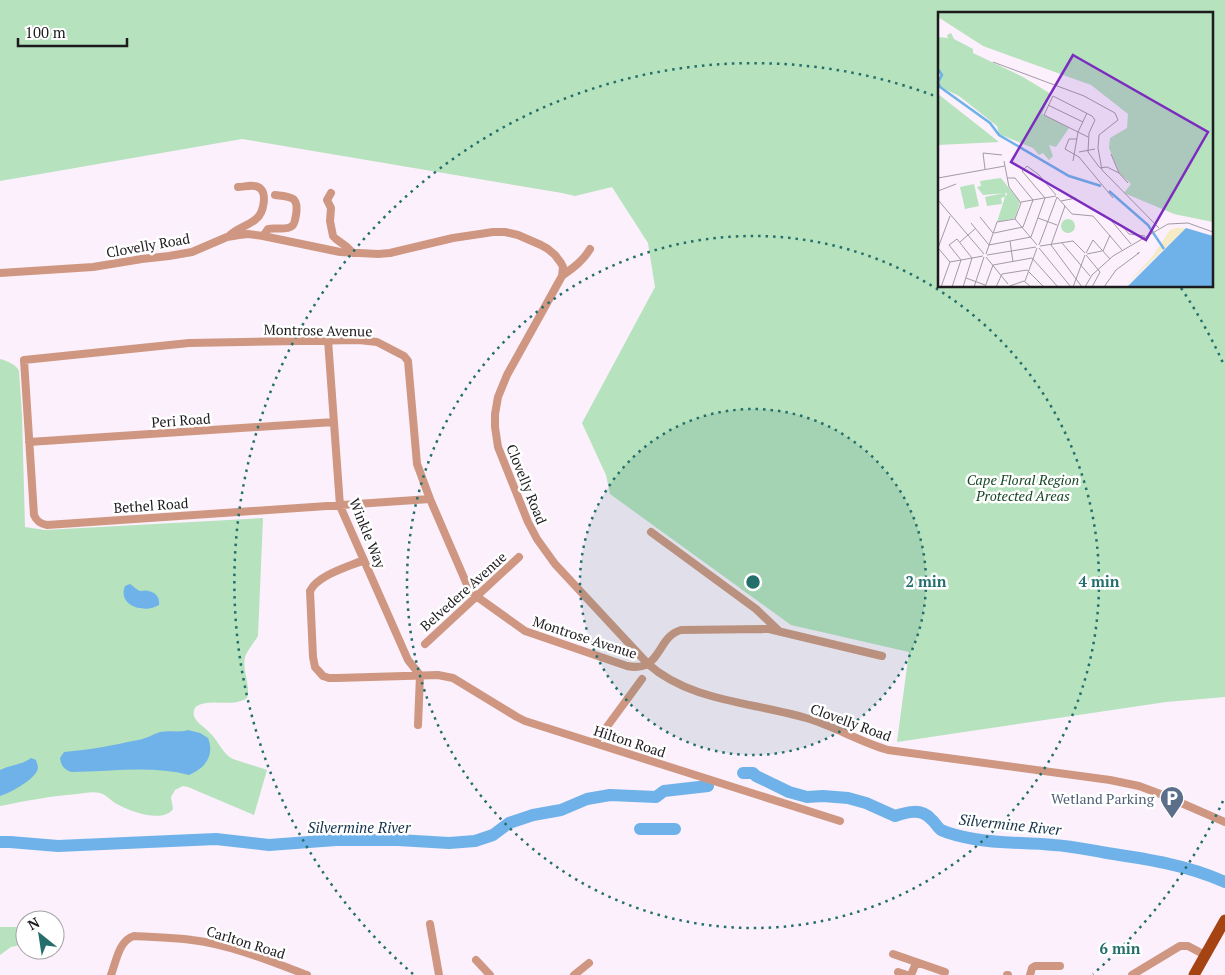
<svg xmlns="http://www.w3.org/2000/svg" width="1225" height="975" viewBox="0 0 1225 975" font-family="'PT Serif',serif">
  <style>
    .green { fill: #b6e2bd; fill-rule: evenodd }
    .water { fill: #6fb2e9 }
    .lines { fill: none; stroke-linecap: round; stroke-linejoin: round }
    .river { stroke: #6fb2e9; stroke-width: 12 }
    .street { stroke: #cf9781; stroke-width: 8 }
    .primary { stroke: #a54412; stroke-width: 11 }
    .ring { fill: none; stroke: #246f6c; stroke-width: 2.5; stroke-dasharray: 2.5 5 }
    .labels { text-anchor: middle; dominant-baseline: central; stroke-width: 5; stroke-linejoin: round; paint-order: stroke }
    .street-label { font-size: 14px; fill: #1e1b1f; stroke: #fff }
    .park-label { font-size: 14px; font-style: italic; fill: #164824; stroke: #fff }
    .service-label { font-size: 14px; fill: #4e5e75; stroke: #fff; text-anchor: end }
    .water-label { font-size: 15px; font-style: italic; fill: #153249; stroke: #fff }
    .inset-river { fill: none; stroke: #6fb2e9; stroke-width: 2.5 }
    .inset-road { fill: none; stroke: #a39ba4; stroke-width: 1 }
    .view { fill: #7b2cbf; fill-opacity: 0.15; stroke: #7b2cbf; stroke-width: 2.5 }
    .inset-edge { fill: none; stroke: #1e1b1f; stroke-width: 2.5 }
    .centre { fill: #246f6c; stroke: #fff; stroke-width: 2.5 }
    .ring-label { font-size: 15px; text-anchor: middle; font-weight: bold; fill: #246f6c; stroke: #fff; stroke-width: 5; stroke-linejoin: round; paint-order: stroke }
  </style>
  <rect width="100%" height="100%" fill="#fbf0fc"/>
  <!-- green -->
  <path class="green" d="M0 0H1225V697L1166 702 897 742 909 652 791 625 610 494 606 475 582 423 655 287 648 243 612 187 575 196 562 193 242 139 0 181ZM939 14H1211V286H939Z
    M0 359C7 361 16 364 19 371L22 415 25 527 45 530 263 518 258 636C255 641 246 653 245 657 242 671 251 685 247 698 232 708 210 698 197 706 194 708 193 712 194 716 197 724 205 727 210 733 218 740 223 755 233 759 244 763 256 766 267 770L254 815 188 787 183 786 175 790 171 797 173 809C163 823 131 812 119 805 112 802 107 795 100 793 93 791 84 793 77 794 51 796 25 801 0 806Z
    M0 927H25V944L11 947 0 955Z"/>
  <!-- water -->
  <path class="water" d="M130 584C133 586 137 590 140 591 143 591 146 590 148 591 156 592 160 598 159 605 145 614 117 606 125 586Z
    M188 730 200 733 208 738C215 756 205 768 189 775 150 765 111 772 71 772 64 769 61 766 60 758L64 752C89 750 114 745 138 740 146 739 153 734 160 732 170 730 178 733 188 730Z
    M31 758 36 760C37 764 39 767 37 771 32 781 10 793 0 796V770C10 765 22 765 31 758Z"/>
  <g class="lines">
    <!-- river -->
    <path class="river" d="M743 773H753L756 776 789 792 807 797 823 796 848 798 866 803 895 816C907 812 921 808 931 819 935 822 937 827 941 830 952 835 963 837 974 839 1001 844 1027 842 1054 845 1072 846 1089 850 1107 853 1147 859 1187 865 1225 882
      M640 829H675
      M0 842H10L58 846 216 839 269 845 336 840H398L449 843 475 841 493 835 509 823 533 815 561 810 587 799 610 795 656 797 664 791 708 786"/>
    <!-- street -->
    <path class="street" d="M331 193 327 200 331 208 330 221 333 236 336 239 347 247 353 253
      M229 236C237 228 248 226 256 219 264 213 268 191 258 187 253 184 244 187 238 187
      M263 236 268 229C275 227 286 231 292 226 295 224 295 219 296 215 299 196 291 197 275 195
      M0 273 93 267 142 259 169 256 192 252 227 237 239 235 248 234 263 236 340 252 378 254 390 253 453 238 493 232H505L518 235 541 245 548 249 555 255 561 263 563 267 562 276 507 375 498 397 495 414V427L498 447 528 522 537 539 555 564 648 664C691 702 753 702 806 718 834 726 860 742 888 750L1110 780 1139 786 1163 795 1225 822
      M562 276C573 268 583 261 590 249
      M328 340 340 506 408 660 420 675 418 725
      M29 442 334 422
      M430 499 47 525C41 524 37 522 34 515L24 360 189 343 359 340 377 342 404 356 408 361 417 464 430 499 468 587 476 596 525 631 627 666C662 673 656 637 681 630L769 629 882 656
      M651 532 756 609 779 631
      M364 560C348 567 318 575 310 591L313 657 315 667 323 676 329 678H337L438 675 453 678 517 717 525 721 840 821
      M425 644 519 557
      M595 743 642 679
      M430 924 439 975
      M893 954 945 972
      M476 960 490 975
      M898 972 907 975
      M111 975C116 962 119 940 134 936 153 937 173 937 192 940 232 945 270 961 307 975
      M574 975 589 963
      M911 975 916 963
      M1007 975H1008
      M1030 975 1032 968 1035 966H1060
      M1132 975 1180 946H1188L1205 955"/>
    <!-- primary -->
    <path class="primary" d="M1194 975 1225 920"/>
  </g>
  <!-- distance rings -->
  <circle cx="753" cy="582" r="173" fill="#246f6c" fill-opacity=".12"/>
  <g class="ring">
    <circle cx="753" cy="582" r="173"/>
    <circle cx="753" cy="582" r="346"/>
    <path d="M1223 801A519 519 0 0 1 1093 974M413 974A519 519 0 0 1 935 96M1181 288A519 519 0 0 1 1223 363"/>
  </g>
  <!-- icons -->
  <defs>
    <g id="parking-pin" transform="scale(1.25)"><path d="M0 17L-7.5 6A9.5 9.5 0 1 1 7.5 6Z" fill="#5c6f8a" stroke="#fff"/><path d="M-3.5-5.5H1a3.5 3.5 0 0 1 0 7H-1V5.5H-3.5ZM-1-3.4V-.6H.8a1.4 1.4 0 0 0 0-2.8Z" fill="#fff"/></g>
  </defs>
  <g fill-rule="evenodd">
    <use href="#parking-pin" x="1172" y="798"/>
  </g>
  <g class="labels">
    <!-- street labels -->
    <g class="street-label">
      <text transform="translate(148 245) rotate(-10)">Clovelly Road</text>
      <text transform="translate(318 330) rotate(1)">Montrose Avenue</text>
      <text transform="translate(181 420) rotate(-4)">Peri Road</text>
      <text transform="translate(527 484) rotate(68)">Clovelly Road</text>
      <text transform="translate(151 505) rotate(-4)">Bethel Road</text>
      <text transform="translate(368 533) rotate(68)">Winkle Way</text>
      <text transform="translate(463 591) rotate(-42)">Belvedere Avenue</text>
      <text transform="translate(585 637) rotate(18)">Montrose Avenue</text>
      <text transform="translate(851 722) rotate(20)">Clovelly Road</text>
      <text transform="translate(630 741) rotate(18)">Hilton Road</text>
      <text transform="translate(246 942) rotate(17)">Carlton Road</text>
    </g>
    <!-- park labels -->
    <g class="park-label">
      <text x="1023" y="479">Cape Floral Region<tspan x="1023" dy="16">Protected Areas</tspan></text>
    </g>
    <!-- service labels -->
    <g class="service-label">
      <text x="1154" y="798">Wetland Parking</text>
    </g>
    <!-- water labels -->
    <g class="water-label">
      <text transform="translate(1010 824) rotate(6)">Silvermine River</text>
      <text x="359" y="827">Silvermine River</text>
    </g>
  </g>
  <!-- overview -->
  <g transform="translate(938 12)">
    <rect width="275" height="275" fill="#fbf0fc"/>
    <path d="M0 0H275V210L236 202 186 181 193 172 182 162 171 136 172 126 189 116 190 102 153 73 45 34 0 5ZM13 21 16 27 35 37V41L85 65 113 82 104 102 131 116 118 135 111 133 115 144 111 148 105 141 101 143 95 136 61 122 59 114 21 84 2 75 0 25 10 26 9 23ZM0 82 56 126 61 130 0 133ZM63 166 82 190 77 206 59 210 67 185 63 186 64 192 49 194 47 185 67 181 68 185 69 181 45 183 39 175 43 174 42 169ZM36 172 41 194 27 197 22 175ZM123 214a7 7 0 1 1 14 0a7 7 0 1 1-14 0Z" fill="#b6e2bd"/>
    <path d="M238 216H248L186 275 214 245 232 218Z" fill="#f5ebc5"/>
    <path d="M248 216 275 224V275H189Z" fill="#6fb2e9"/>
    <path class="inset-river" d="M0 57 4 63 0 70 2 75 52 111 61 123 131 164 163 174M171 179 210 213 226 237"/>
    <path class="inset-road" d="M55 50 146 84 177 101 180 108 161 123 160 136 164 158 221 216M110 93 145 110M150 125 106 103 115 84 154 104 157 108 151 121 150 140 162 156 169 155 181 161M139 127H131L127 137 141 145 175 186M141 140 157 137M173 142 181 161 190 171M135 149 140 120 149 101M47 157 45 141 64 143M0 166 67 154M0 179 18 172M119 185 134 202 155 204 184 238M0 188 46 242M123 189 138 186M83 190 118 184M127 194 113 233 144 275M42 205 55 221M100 206 119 213M77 207 99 233M172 207 193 232M33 211 51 233 93 225 107 186 84 159 89 154 101 163 118 183M184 214 191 222 207 224M56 221 85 215 95 188 77 166H69M72 229 75 250M22 230 38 216M124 231 152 264M101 233 119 185M102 234 135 229 147 241M0 236 12 204M0 236 12 250M101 236 133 275M165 239 172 223M148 241 155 228 172 247M48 242 59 210 77 207 83 191 71 175 66 149M149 242 164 239M49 243 98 235M148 243 162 260 154 275M48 245 70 272M12 250 45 244M28 266 47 273M87 269 99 236M3 275 12 250M14 275 23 248 11 233 19 227 34 246 25 275M36 275 46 245M47 275 55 253 94 246 120 275M58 275 64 262 89 258 106 275M69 275 86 269 93 275M135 275 147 243M147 275 154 263 175 244 230 212 250 211 275 220M166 275 178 258 201 241V240L199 242"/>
    <path class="view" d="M135 43 270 120 208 228 73 150Z"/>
    <rect width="275" height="275" class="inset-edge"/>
  </g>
  <circle cx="753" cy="582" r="8" class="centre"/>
  <g class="ring-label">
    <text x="926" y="587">2 min</text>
    <text x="1099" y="587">4 min</text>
    <text x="1120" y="954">6 min</text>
  </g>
  <!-- north arrow -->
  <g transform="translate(40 935) rotate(330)"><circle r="24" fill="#ffffff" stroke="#a5a4a5"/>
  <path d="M0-4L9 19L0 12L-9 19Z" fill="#246f6c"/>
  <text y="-8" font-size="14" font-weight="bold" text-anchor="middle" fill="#1e1b1f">N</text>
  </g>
  <!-- scale -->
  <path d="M18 38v8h109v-8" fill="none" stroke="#1e1b1f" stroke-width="2.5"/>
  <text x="25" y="38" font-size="15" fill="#1e1b1f" stroke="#ffffff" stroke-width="4" paint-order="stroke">100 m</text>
</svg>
